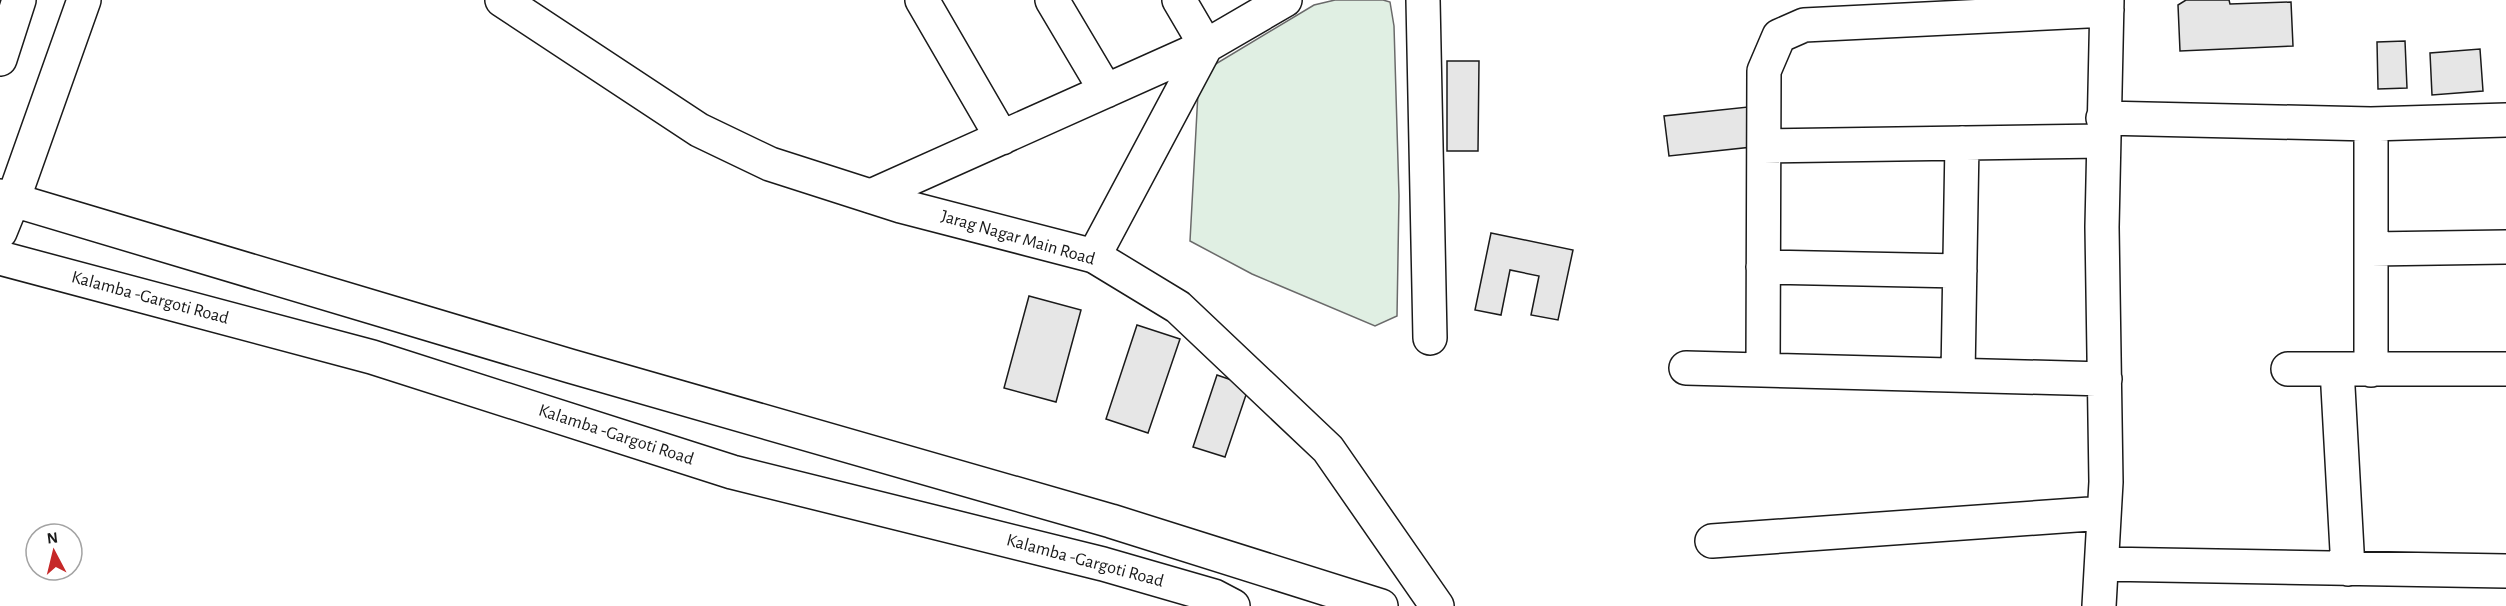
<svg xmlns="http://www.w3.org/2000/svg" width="2506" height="606" viewBox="0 0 2506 606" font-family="'Alegreya Sans',sans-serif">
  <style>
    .green { fill: #e0efe3; stroke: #6a6a6a; stroke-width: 1.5 }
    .building { fill: #e6e6e6; stroke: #1a1a1a; stroke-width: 1.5 }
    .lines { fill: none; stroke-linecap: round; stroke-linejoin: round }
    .minor-casing { stroke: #1a1a1a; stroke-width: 36 }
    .tertiary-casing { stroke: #1a1a1a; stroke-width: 36 }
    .secondary-casing { stroke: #1a1a1a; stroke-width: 36 }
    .primary-casing { stroke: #1a1a1a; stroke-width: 36 }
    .minor { stroke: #fff; stroke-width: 33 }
    .tertiary { stroke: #fff; stroke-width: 33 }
    .secondary { stroke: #fff; stroke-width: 33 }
    .primary { stroke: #fff; stroke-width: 33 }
    .labels { text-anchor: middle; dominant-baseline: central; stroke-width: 4.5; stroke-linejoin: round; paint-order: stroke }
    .street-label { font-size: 18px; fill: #1a1a1a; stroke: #fff }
  </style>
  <rect width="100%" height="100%" fill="#fff"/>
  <!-- green -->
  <path class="green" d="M1335 0H1383L1390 2 1394 26 1399 196 1397 316 1375 326 1252 274 1190 241 1199 74 1314 5Z"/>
  <!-- building -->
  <path class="building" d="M2186 0H2229L2230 4 2291 2 2293 46 2180 51 2178 5Z
    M2405 41 2407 88 2378 89 2377 42Z
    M2480 49 2483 91 2432 95 2430 53Z
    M1447 61H1479L1478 151H1447Z
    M1748 107 1752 147 1669 156 1664 116Z
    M1491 233 1573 250 1558 320 1531 315 1539 276 1510 270 1501 315 1475 310Z
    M1029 296 1081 310 1056 402 1004 388Z
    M1137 325 1180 339 1148 433 1106 419Z
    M1217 375 1249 386 1225 457 1193 447Z"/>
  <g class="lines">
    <!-- minor casing -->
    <g class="minor-casing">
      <path id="minor" d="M922 0 1002 138
        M1052 0 1106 91
        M1423 0 1430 338
        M2103 118 2371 124 2506 120
        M1764 146 2103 141
        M871 196 1206 46 1285 0
        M2371 249 2506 247
        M1094 256 1206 46 1179 0
        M1763 267 1960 271
        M1686 368 2105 379
        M2288 369H2506
        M2337 369 2348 569
        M1763 370 1764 71 1779 36 1804 25 2107 10
        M2371 370V124
        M1958 375 1962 143
        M1712 541 2104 513
        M2102 564 2506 571
        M2099 606 2106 482 2102 227 2107 0"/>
    </g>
    <!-- tertiary casing -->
    <g class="tertiary-casing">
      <path id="tertiary" d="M502 0 699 130 770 164 901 206 1094 256 1178 307 1328 449 1437 606"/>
    </g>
    <!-- secondary casing -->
    <g class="secondary-casing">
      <path id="secondary" d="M0 59 19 0
        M13 200 84 0"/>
    </g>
    <!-- primary casing -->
    <g class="primary-casing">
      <path id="primary" d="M0 196 570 366 1111 521 1381 606
        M0 232 13 200
        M0 258 372 357 732 472 1103 564 1214 596 1233 606"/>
    </g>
    <!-- minor -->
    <use href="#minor" class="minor"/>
    <!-- tertiary -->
    <use href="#tertiary" class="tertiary"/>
    <!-- secondary -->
    <use href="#secondary" class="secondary"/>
    <!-- primary -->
    <use href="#primary" class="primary"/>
  </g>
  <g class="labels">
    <!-- street labels -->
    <g class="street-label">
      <text transform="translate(1018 238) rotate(16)">Jarag Nagar Main Road</text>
      <text transform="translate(150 298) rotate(15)">Kalamba -Gargoti Road</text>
      <text transform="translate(616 435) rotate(18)">Kalamba -Gargoti Road</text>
      <text transform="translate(1085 561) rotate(15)">Kalamba -Gargoti Road</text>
    </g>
  </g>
  <!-- north arrow -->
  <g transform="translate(54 552) rotate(353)"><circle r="28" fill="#ffffff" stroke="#a3a3a3" stroke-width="1.5"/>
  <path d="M0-4.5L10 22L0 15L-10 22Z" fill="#c62828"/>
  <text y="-9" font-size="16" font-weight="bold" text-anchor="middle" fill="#1a1a1a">N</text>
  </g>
</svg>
